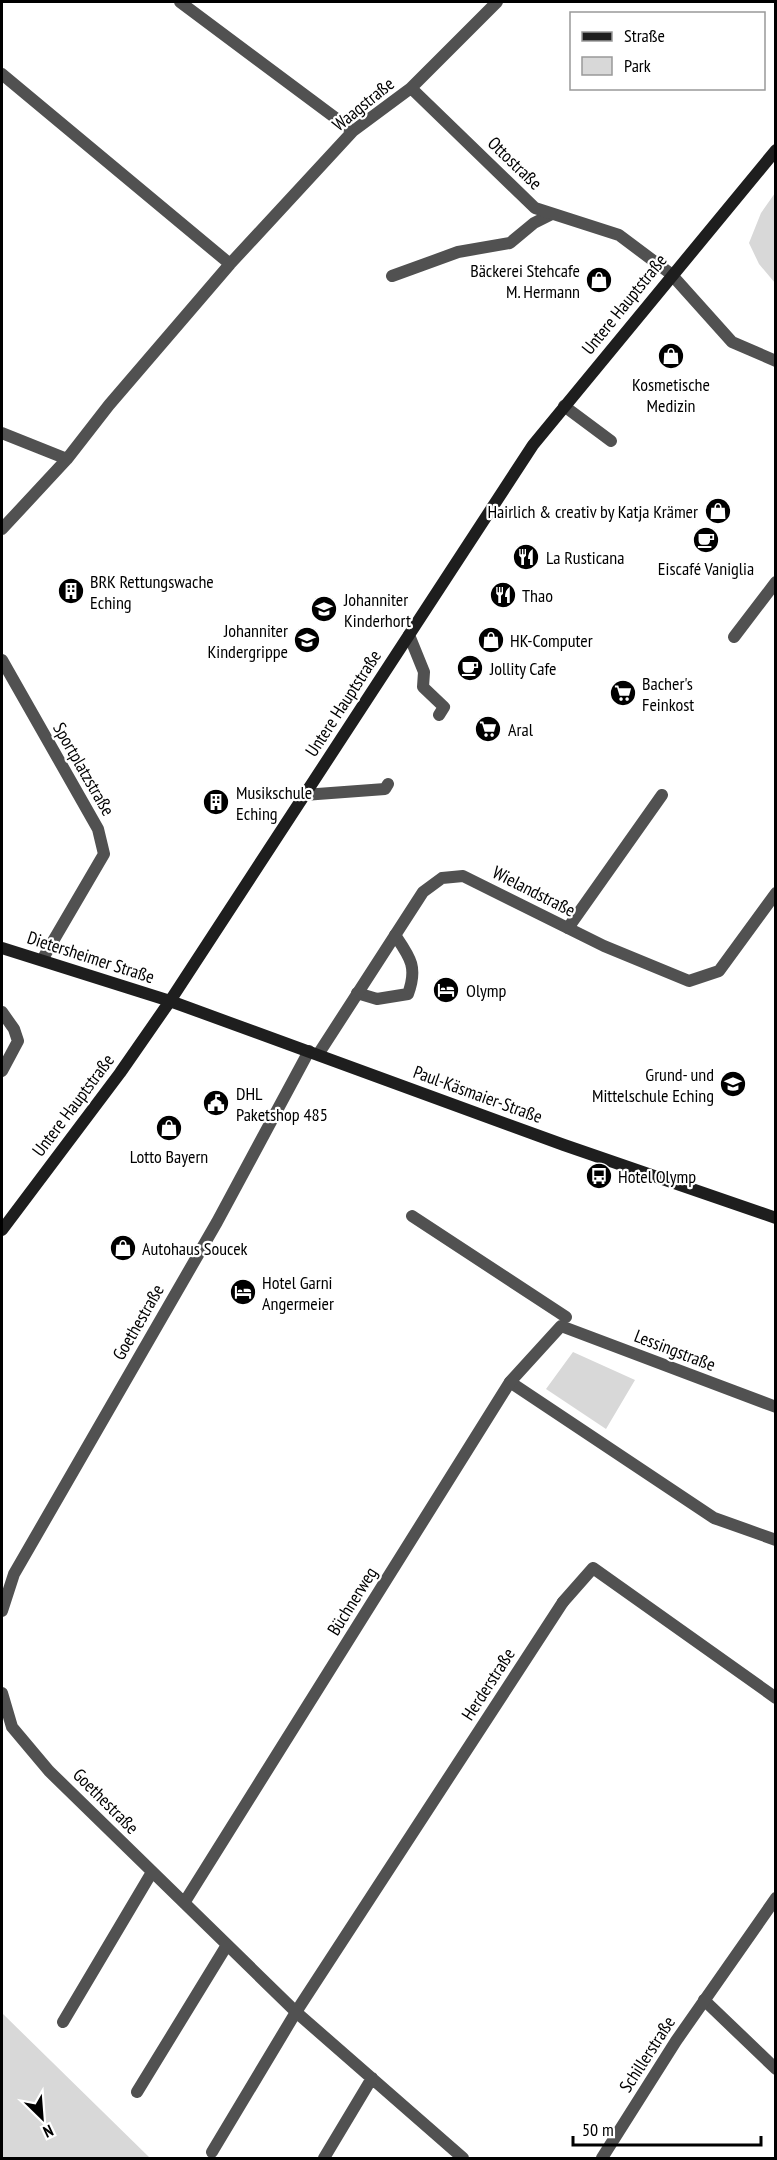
<svg xmlns="http://www.w3.org/2000/svg" width="777" height="2160" viewBox="0 0 777 2160" font-family="'PT Sans Narrow',sans-serif">
  <style>
    .green { fill: #d8d8d8 }
    .lines { fill: none; stroke-linecap: round; stroke-linejoin: round }
    .lane { stroke: #515151; stroke-width: 12 }
    .street { stroke: #515151; stroke-width: 12 }
    .secondary { stroke: #1e1e1e; stroke-width: 12 }
    .labels { text-anchor: middle; dominant-baseline: central; stroke-width: 4.5; stroke-linejoin: round; paint-order: stroke }
    .street-label { font-size: 18px; fill: #000; stroke: #fff }
    .poi-label { font-size: 18px; fill: #000; stroke: #fff; text-anchor: start }
  </style>
  <rect width="100%" height="100%" fill="#fff"/>
  <!-- green -->
  <path class="green" d="M775 193V283L759 264 749 243 761 213Z
    M573 1352 635 1380 606 1429 546 1389Z
    M2 2013 150 2158H2Z"/>
  <g class="lines">
    <!-- lane -->
    <path class="lane" d="M392 276 458 252 510 243 534 223 552 214
      M564 406 611 441
      M409 635 424 672 423 687 444 707 439 715
      M734 637 776 582
      M304 795 385 789 388 784
      M568 928 662 795
      M357 993 377 999 408 994C418 967 410 957 395 935
      M412 1216 566 1317
      M510 1382 714 1518 776 1540
      M563 1602 593 1568 776 1698
      M704 2000 776 2069"/>
    <!-- street -->
    <path class="street" d="M180 2 353 131
      M2 74 230 264
      M411 88 535 208 619 235 671 274 732 342 776 361
      M2 433 67 459
      M2 529 67 459 109 405 230 264 353 131 411 88 497 2
      M2 660 98 829 104 854 42 960
      M2 1012 14 1029 18 1041 2 1071
      M319 1053 423 892 442 878 463 876 604 946 689 981 719 971 776 893
      M2 1611 14 1574 217 1222 309 1051
      M2 1693 12 1727 49 1771 296 2012 463 2158
      M184 1903 510 1382 561 1326 776 1407
      M63 2022 152 1872
      M137 2092 227 1945
      M212 2152 296 2012 563 1602
      M324 2158 372 2078
      M602 2158 676 2041 776 1898"/>
    <!-- secondary -->
    <path class="secondary" d="M2 948 170 1001 564 1145 776 1218
      M2 1230 120 1073 170 1001 533 445 776 150"/>
  </g>
  <!-- icons -->
  <defs>
    <g id="shop-disc" transform="scale(1.35)"><circle r="9.5" fill="#000" stroke="#fff"/><path d="M-5-2.5h2.3a2.7 3.5 0 0 1 5.4 0H5L5.5 6h-11ZM-1.5-2.5h3a1.5 2.3 0 0 0-3 0Z" fill="#fff"/></g>
    <g id="cafe-disc" transform="scale(1.35)"><circle r="9.5" fill="#000" stroke="#fff"/><path d="M-5.5-4.5H6V0H3Q3 3.5 0 3.5H-2.5Q-5.5 3.5-5.5 0ZM3-3.2v2h1.7v-2ZM-6 4.5H4V6H-6Z" fill="#fff"/></g>
    <g id="restaurant-disc" transform="scale(1.35)"><circle r="9.5" fill="#000" stroke="#fff"/><path d="M-5-6h1v4h1v-4h1v4h1v-4h1v5L-1.5 .5V6h-2V.5L-5-1ZM5-6V6H3V1.5H1.5Q1.5-4 5-6Z" fill="#fff"/></g>
    <g id="building-disc" transform="scale(1.35)"><circle r="9.5" fill="#000" stroke="#fff"/><path d="M-4-6H4V6H1V3H-1V6H-4ZM-2.5-4.3h1.7v1.8h-1.7ZM.8-4.3h1.7v1.8H.8ZM-2.5-1h1.7V.8h-1.7ZM.8-1h1.7V.8H.8Z" fill="#fff"/></g>
    <g id="school-disc" transform="scale(1.35)"><circle r="9.5" fill="#000" stroke="#fff"/><path d="M0-5L7-2L0 1L-7-2ZM-4 1L0 2.5L4 1V4Q0 6-4 4Z" fill="#fff"/></g>
    <g id="supermarket-disc" transform="scale(1.35)"><circle r="9.5" fill="#000" stroke="#fff"/><path d="M-6-5.5h2.5l.6 2H6L4.5 2H-2.5L-4.4-4H-6ZM-1.5 3.2a1.3 1.3 0 1 0 .1 0ZM3 3.2a1.3 1.3 0 1 0 .1 0Z" fill="#fff"/></g>
    <g id="hotel-disc" transform="scale(1.35)"><circle r="9.5" fill="#000" stroke="#fff"/><path d="M-6-4.5h1.5V1H6V5H4.5V3h-9V5H-6ZM-4 0a1.8 1.8 0 1 1 3.6 0ZM.5 0V-2.5h3Q6-2.5 6 0Z" fill="#fff"/></g>
    <g id="civic-disc" transform="scale(1.35)"><circle r="9.5" fill="#000" stroke="#fff"/><path d="M-.6-6.5H3V-4.5H.6V-3L4-1V1h2V6H-6V1h2V-1L-.6-3ZM-1.2 2.5V6h2.4V2.5Z" fill="#fff"/></g>
    <g id="bus-disc" transform="scale(1.35)"><circle r="9.5" fill="#000" stroke="#fff"/><path d="M-5-6H5V4H4V6H2V4H-2V6H-4V4H-5ZM-3.5-4V0h7V-4ZM-3.5 1.2v1.5H-2V1.2ZM2 1.2v1.5H3.5V1.2Z" fill="#fff"/></g>
  </defs>
  <g fill-rule="evenodd">
    <use href="#shop-disc" x="599" y="280"/>
    <use href="#shop-disc" x="671" y="356"/>
    <use href="#shop-disc" x="718" y="511"/>
    <use href="#cafe-disc" x="706" y="540"/>
    <use href="#restaurant-disc" x="526" y="557"/>
    <use href="#building-disc" x="71" y="591"/>
    <use href="#restaurant-disc" x="503" y="595"/>
    <use href="#school-disc" x="324" y="609"/>
    <use href="#school-disc" x="307" y="640"/>
    <use href="#shop-disc" x="491" y="640"/>
    <use href="#cafe-disc" x="470" y="668"/>
    <use href="#supermarket-disc" x="623" y="693"/>
    <use href="#supermarket-disc" x="488" y="729"/>
    <use href="#building-disc" x="216" y="802"/>
    <use href="#hotel-disc" x="446" y="990"/>
    <use href="#school-disc" x="733" y="1084"/>
    <use href="#civic-disc" x="216" y="1103"/>
    <use href="#shop-disc" x="169" y="1128"/>
    <use href="#bus-disc" x="599" y="1176"/>
    <use href="#shop-disc" x="123" y="1248"/>
    <use href="#hotel-disc" x="243" y="1292"/>
  </g>
  <g class="labels">
    <!-- street labels -->
    <g class="street-label">
      <text transform="translate(363 104) rotate(-39)">Waagstraße</text>
      <text transform="translate(515 163) rotate(44)">Ottostraße</text>
      <text transform="translate(624 304) rotate(-51)">Untere Hauptstraße</text>
      <text transform="translate(343 703) rotate(-57)">Untere Hauptstraße</text>
      <text transform="translate(84 769) rotate(60)">Sportplatzstraße</text>
      <text transform="translate(534 891) rotate(27)">Wielandstraße</text>
      <text transform="translate(91 957) rotate(18)">Dietersheimer Straße</text>
      <text transform="translate(478 1094) rotate(20)">Paul-Käsmaier-Straße</text>
      <text transform="translate(73 1105) rotate(-53)">Untere Hauptstraße</text>
      <text transform="translate(138 1322) rotate(-60)">Goethestraße</text>
      <text transform="translate(675 1350) rotate(21)">Lessingstraße</text>
      <text transform="translate(352 1601) rotate(-58)">Büchnerweg</text>
      <text transform="translate(488 1684) rotate(-57)">Herderstraße</text>
      <text transform="translate(106 1801) rotate(45)">Goethestraße</text>
      <text transform="translate(647 2054) rotate(-57)">Schillerstraße</text>
    </g>
    <!-- poi labels -->
    <g class="poi-label">
      <text x="580" y="270" text-anchor="end">Bäckerei Stehcafe<tspan x="580" dy="21">M. Hermann</tspan></text>
      <text x="671" y="384" text-anchor="middle">Kosmetische<tspan x="671" dy="21">Medizin</tspan></text>
      <text x="698" y="511" text-anchor="end">Hairlich &amp; creativ by Katja Krämer</text>
      <text x="546" y="557">La Rusticana</text>
      <text x="706" y="568" text-anchor="middle">Eiscafé Vaniglia</text>
      <text x="90" y="581">BRK Rettungswache<tspan x="90" dy="21">Eching</tspan></text>
      <text x="522" y="595">Thao</text>
      <text x="344" y="599">Johanniter<tspan x="344" dy="21">Kinderhort</tspan></text>
      <text x="288" y="630" text-anchor="end">Johanniter<tspan x="288" dy="21">Kindergrippe</tspan></text>
      <text x="510" y="640">HK-Computer</text>
      <text x="490" y="668">Jollity Cafe</text>
      <text x="642" y="683">Bacher's<tspan x="642" dy="21">Feinkost</tspan></text>
      <text x="508" y="729">Aral</text>
      <text x="236" y="792">Musikschule<tspan x="236" dy="21">Eching</tspan></text>
      <text x="466" y="990">Olymp</text>
      <text x="714" y="1074" text-anchor="end">Grund- und<tspan x="714" dy="21">Mittelschule Eching</tspan></text>
      <text x="236" y="1093">DHL<tspan x="236" dy="21">Paketshop 485</tspan></text>
      <text x="169" y="1156" text-anchor="middle">Lotto Bayern</text>
      <text x="618" y="1176">Hotel Olymp</text>
      <text x="142" y="1248">Autohaus Soucek</text>
      <text x="262" y="1282">Hotel Garni<tspan x="262" dy="21">Angermeier</tspan></text>
    </g>
  </g>
  <!-- border -->
  <rect width="777" height="2160" fill="none" stroke="#000000" stroke-width="6"/>
  <!-- legend -->
  <rect x="570" y="12" width="195" height="78" fill="#ffffff" stroke="#999999" stroke-width="1.5"/>
  <rect x="582" y="32" width="30" height="9" fill="#1e1e1e" stroke="#999999" stroke-width="1.5"/>
  <text x="624" y="42" font-size="18" fill="#000000">Straße</text>
  <rect x="582" y="57" width="30" height="18" fill="#d8d8d8" stroke="#999999" stroke-width="1.5"/>
  <text x="624" y="72" font-size="18" fill="#000000">Park</text>
  <!-- north arrow -->
  <g transform="translate(42 2118) rotate(155)" stroke="#ffffff" stroke-width="4.5" paint-order="stroke">
  <path d="M0-4.5L10 22L0 15L-10 22Z" fill="#000000"/>
  <text y="-9" font-size="16" font-weight="bold" text-anchor="middle" fill="#000000">N</text>
  </g>
  <!-- scale -->
  <path d="M573 2136v9h188v-9" fill="none" stroke="#000000" stroke-width="3"/>
  <text x="582" y="2136" font-size="18" fill="#000000" stroke="#ffffff" stroke-width="4.5" paint-order="stroke">50 m</text>
</svg>
